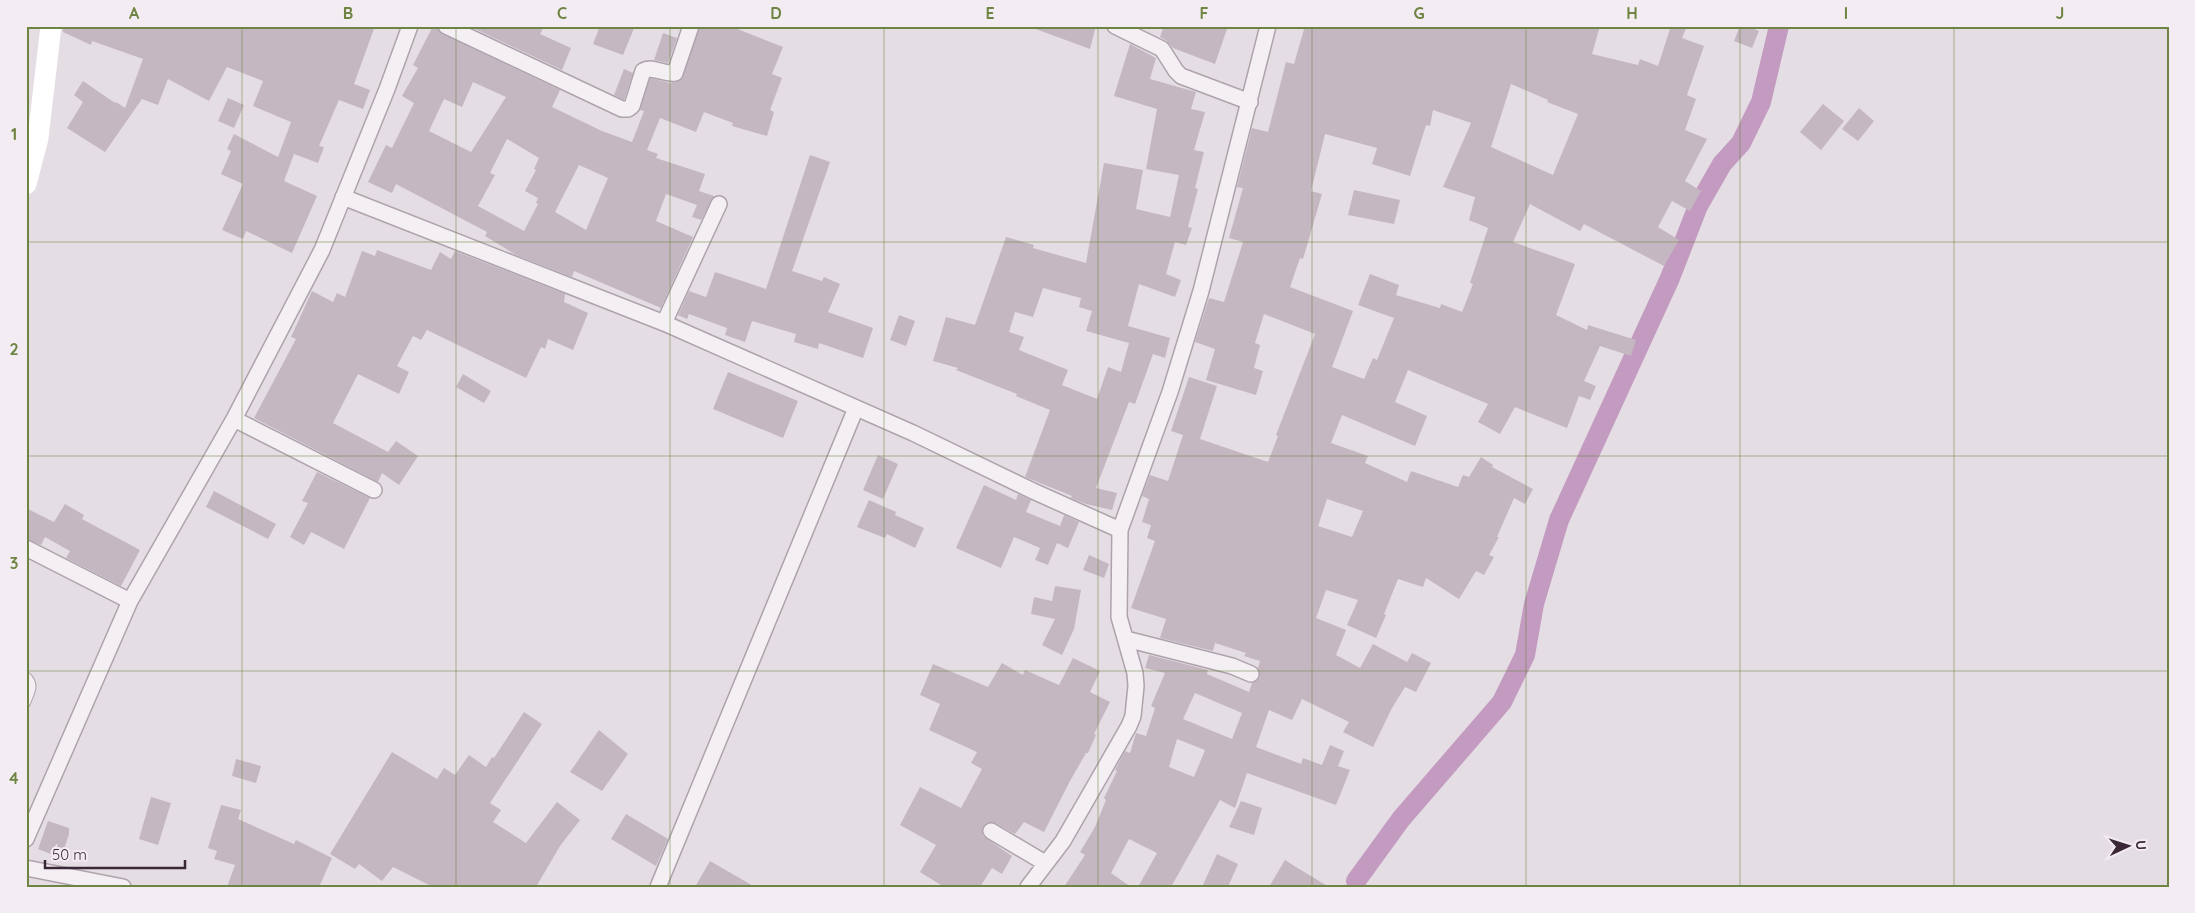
<svg xmlns="http://www.w3.org/2000/svg" width="2195" height="913" viewBox="0 0 2195 913" font-family="Quicksand,sans-serif">
  <style>
    .lines { fill: none; stroke-linecap: round; stroke-linejoin: round }
    .canal { stroke: #c39ac0; stroke-width: 20 }
    .building { fill: #c4b7c2; fill-rule: evenodd }
    .service-casing { stroke: #aea3ad; stroke-width: 10 }
    .minor-casing { stroke: #aea3ad; stroke-width: 18 }
    .service { stroke: #f4eff3; stroke-width: 8 }
    .minor { stroke: #f4eff3; stroke-width: 15 }
    .secondary { stroke: #fff; stroke-width: 21 }
    .grid { fill: none; stroke: #6e8443; stroke-width: 1; stroke-opacity: 0.55 }
    .neatline { fill: none; stroke: #6e8443; stroke-width: 2 }
    .grid-label { font-size: 16px; text-anchor: middle; font-weight: bold; fill: #6e8443 }
  </style>
  <rect width="100%" height="100%" fill="#e5dde4"/>
  <g class="lines">
    <!-- canal -->
    <path class="canal" d="M1356 881 1401 819 1502 702 1525 655 1534 604 1559 520 1670 278 1698 206 1722 164 1741 143 1761 102 1779 26"/>
  </g>
  <!-- building -->
  <path class="building" d="M63 26H375L354 84 370 90 363 109 339 100 319 146 324 147 318 163 294 154 284 181 317 196 292 253 246 231 243 239 222 230 243 184 221 174 231 151 227 149 234 134 278 157 291 122 253 106 263 81 227 67 209 101 168 79 158 105 142 99 105 152 67 128 83 102 74 95 83 81 115 103 116 102 125 108 143 59 92 41 91 45 63 32Z
    M433 26H437L442 34 560 90 552 107 602 131 632 142 644 111 640 110 650 78 670 83 681 80 700 26H730L783 47 772 74 782 78 770 110 774 112 767 136 732 126 733 123 704 112 696 132 660 118 647 150 658 154 656 158 705 174 699 191 714 196 701 220 692 217 697 205 666 194 656 221 693 237 661 308 574 271 572 277 516 255 485 236 487 232 396 184 392 193 368 182 386 145 392 148 414 103 402 96 418 68 413 65ZM473 82 506 97 471 152 429 131 444 99 462 107ZM507 139 539 158 534 169 536 170 525 191 538 198 536 203 538 204 524 231 478 206 495 175 490 173ZM579 165 608 178 586 230 555 212Z
    M469 26H544L540 34 571 48 562 70Z
    M600 26H635L623 55 593 44Z
    M1034 26H1096L1090 49 1033 28Z
    M1164 26H1228L1215 64 1173 48 1167 41 1160 37Z
    M1305 26H1600L1592 54 1638 65 1640 59 1658 66 1671 26H1687L1682 38 1704 46 1687 95 1696 99 1685 130 1707 139 1685 181 1701 191 1690 211 1672 201 1658 227 1679 240 1664 266 1584 224 1580 231 1530 204 1513 242 1575 264 1556 315 1587 330 1588 325 1636 340 1631 356 1600 346 1584 381 1596 386 1590 400 1579 396 1567 428 1515 407 1500 434 1478 422 1488 404 1408 370 1395 402 1427 416 1415 446 1342 415 1331 443 1368 456 1365 463 1407 482 1411 471 1458 487 1463 475 1469 477 1481 457 1493 465 1492 467 1533 489 1525 504 1514 498 1497 537H1499L1489 555 1494 557 1484 575 1476 571 1459 599 1426 578 1423 587 1398 579 1384 614 1386 615 1376 638 1347 625 1358 600 1326 590 1316 618 1346 630 1336 655 1360 668 1373 644 1407 662 1412 653 1431 663 1416 692 1405 687 1392 708 1373 747 1343 732 1349 722 1302 699 1292 720 1269 710 1256 747 1301 764 1303 758 1322 765 1330 745 1344 751 1338 766 1350 770 1336 805 1247 773 1235 808 1220 800 1171 887H1138L1157 853 1129 839 1111 873 1131 887H1064L1085 855 1080 852 1095 827 1106 800 1104 798 1117 771 1115 770 1125 751 1130 753 1136 733 1146 736 1155 708 1151 706 1165 673 1145 668 1149 655 1208 670 1207 674 1249 692 1252 683 1260 677 1258 668 1260 661 1244 656 1246 653 1215 643 1213 651 1160 638 1166 619 1131 608 1155 541 1147 538 1151 525 1142 522 1149 499 1142 496 1150 475 1168 481 1183 435 1171 431 1189 377 1217 386 1200 439 1268 462 1278 436 1276 435 1283 417 1315 334 1264 314 1255 343 1260 345 1254 368 1263 371 1256 395 1206 380 1215 349 1195 342 1209 298 1224 302 1243 242 1229 238 1243 188 1237 187 1252 128 1268 132 1286 62 1294 64ZM1511 84 1548 100 1547 102 1578 114 1553 175 1491 147ZM1433 110 1471 123 1443 187 1475 197 1469 220 1488 228 1470 283 1473 284 1462 312 1441 304 1440 308 1396 295 1399 285 1370 274 1358 305 1394 318 1377 360 1373 358 1364 379 1332 367 1353 311 1290 287 1300 258 1303 259 1322 194 1311 191 1325 134 1377 148 1372 164 1410 176 1426 125 1430 126ZM1327 499 1363 511 1352 537 1318 526ZM1195 693 1242 713 1232 739 1183 719ZM1177 739 1205 750 1194 777 1169 767Z
    M1740 26H1747L1759 31 1752 48 1734 41Z
    M663 33 677 38 668 63 654 60Z
    M1130 44 1156 58 1150 79 1196 92 1191 109 1205 112 1194 150 1204 152 1195 188 1198 189 1188 227 1192 228 1186 245 1175 242 1166 274 1181 280 1175 297 1139 284 1128 326 1170 338 1165 358 1153 354 1135 404 1129 402 1096 488 1117 493 1112 510 1086 504 1071 498 1072 496 1025 477 1050 410 1016 396 1017 394 956 370 958 368 933 361 946 317 975 325 1006 237 1034 245 1033 248 1086 263 1104 163 1143 170 1136 209 1170 217 1179 175 1146 169 1157 109 1114 96ZM1043 288 1081 298 1079 307 1092 311 1086 331 1129 343 1121 372 1108 367 1097 399 1062 385 1068 370 1019 350 1024 337 1009 332 1015 312 1033 317Z
    M624 69 633 73 624 100 614 95Z
    M228 98 244 105 234 128 218 121Z
    M1823 104 1844 121 1821 150 1800 132Z
    M1859 108 1874 121 1858 141 1842 129Z
    M810 155 830 162 792 271 822 281 824 277 840 284 828 312 873 328 863 358 819 343 818 349 794 342 796 334 752 321 745 342 725 335 727 328 689 314 687 319 678 315 689 291 706 297 715 272 766 289Z
    M1354 190 1400 200 1394 224 1348 215Z
    M377 250 431 270 440 252 451 259 455 251 565 294 564 302 588 313 573 350 548 339 545 349 541 347 526 378 427 330 421 340 413 336 397 366 409 372 399 394 358 374 333 423 388 452 396 441 418 456 399 485 382 473 378 482 254 418 296 339 291 337 312 291 333 302 337 293 345 297 362 251 375 256Z
    M899 315 915 321 906 346 890 340Z
    M728 372 798 401 783 438 713 409Z
    M463 374 491 391 484 403 456 387Z
    M878 455 898 464 883 499 863 490Z
    M317 472 370 498 344 549 311 532 304 545 290 537 308 503 302 501Z
    M984 485 1016 500 1018 494 1031 500 1026 512 1060 526 1064 515 1079 522 1068 548 1057 543 1048 565 1035 560 1040 548 1014 537 1001 568 956 548Z
    M214 491 276 524 268 539 206 507Z
    M869 500 896 512 895 515 924 528 915 548 887 534 885 538 857 527Z
    M65 504 84 515 82 519 140 550 121 586 66 558 70 551 45 537 41 545 26 539V508L54 522Z
    M1089 555 1109 564 1104 578 1083 570Z
    M1055 586 1081 590 1074 629 1062 655 1042 645 1055 619 1031 614 1034 597 1052 601Z
    M1073 658 1100 671 1090 692 1110 702 1094 734 1096 735 1088 753H1086L1070 781 1044 832 1024 822 1015 834 995 823H986L982 830 983 836 1012 856 1002 874 992 868 980 887H944L920 872 936 845 900 825 920 787 961 808 982 769 971 763 977 752 929 730 940 704 920 695 933 664 988 687 1002 663 1023 675 1025 670 1059 685Z
    M524 712 542 724 490 803 501 810 493 822 526 843 557 802 580 820 560 846 536 887H433L393 867 382 881 359 864 355 869 330 854 392 752 437 779 444 768 455 775 469 755 486 767 492 757 494 758Z
    M599 730 628 754 602 791 570 772Z
    M236 759 261 766 256 783 232 776Z
    M151 797 171 803 158 845 139 839Z
    M1241 801 1262 808 1254 835 1229 827Z
    M221 805 241 810 238 819 294 844 296 840 332 858 319 887H227L235 865 214 859 217 851 208 848Z
    M626 814 668 839 656 866 611 839Z
    M48 821 69 828V834L61 858 38 849Z
    M1217 854 1238 864 1228 887H1202Z
    M1285 860 1296 867 1329 887H1269Z
    M710 861 755 887H695Z"/>
  <g class="lines">
    <!-- service casing -->
    <g class="service-casing">
      <path id="service" d="M26 676C36 685 30 692 26 703"/>
    </g>
    <!-- minor casing -->
    <g class="minor-casing">
      <path id="minor" d="M446 26 622 109H628L632 106 643 71C653 65 664 75 675 73L691 26
        M1115 26 1162 49 1176 71 1181 76 1250 102
        M343 197 664 323 913 433 1033 491 1120 530
        M664 323 719 204
        M234 419 374 490
        M26 548 130 601
        M1126 639 1232 666 1251 674
        M991 831 1045 863
        M26 839 130 601 234 419 322 250 387 89 410 26
        M26 868 123 887
        M658 887 856 408
        M1028 887 1063 841 1129 726 1133 716 1136 686 1135 673 1119 617 1120 530 1170 392 1201 291 1268 26"/>
    </g>
    <!-- service -->
    <use href="#service" class="service"/>
    <!-- minor -->
    <use href="#minor" class="minor"/>
    <!-- secondary -->
    <path class="secondary" d="M26 184 38 138 51 26"/>
  </g>
  <!-- grid -->
  <path class="grid" d="M242 26V887M456 26V887M670 26V887M884 26V887M1098 26V887M1312 26V887M1526 26V887M1740 26V887M1954 26V887M26 242H2169M26 456H2169M26 671H2169"/>
  <!-- border -->
  <rect width="2195" height="913" fill="none" stroke="#f3ecf2" stroke-width="55"/>
  <!-- north arrow -->
  <g transform="translate(2128 846) rotate(86)" stroke="#f3ecf2" stroke-width="4" paint-order="stroke">
  <path d="M0-4L9 19L0 12L-9 19Z" fill="#3a2837"/>
  <text y="-8" font-size="14" font-weight="bold" text-anchor="middle" fill="#3a2837">U</text>
  </g>
  <!-- scale -->
  <path d="M45 860v8h140v-8" fill="none" stroke="#3a2837" stroke-width="2.5"/>
  <text x="52" y="860" font-size="15" fill="#3a2837" stroke="#f3ecf2" stroke-width="4" paint-order="stroke">50 m</text>
  <rect x="28" y="28" width="2140" height="858" class="neatline"/>
  <g class="grid-label">
    <text x="134" y="19">A</text>
    <text x="348" y="19">B</text>
    <text x="562" y="19">C</text>
    <text x="776" y="19">D</text>
    <text x="990" y="19">E</text>
    <text x="1204" y="19">F</text>
    <text x="1419" y="19">G</text>
    <text x="1632" y="19">H</text>
    <text x="1846" y="19">I</text>
    <text x="2060" y="19">J</text>
    <text x="14" y="140">1</text>
    <text x="14" y="355">2</text>
    <text x="14" y="569">3</text>
    <text x="14" y="784">4</text>
  </g>
</svg>
